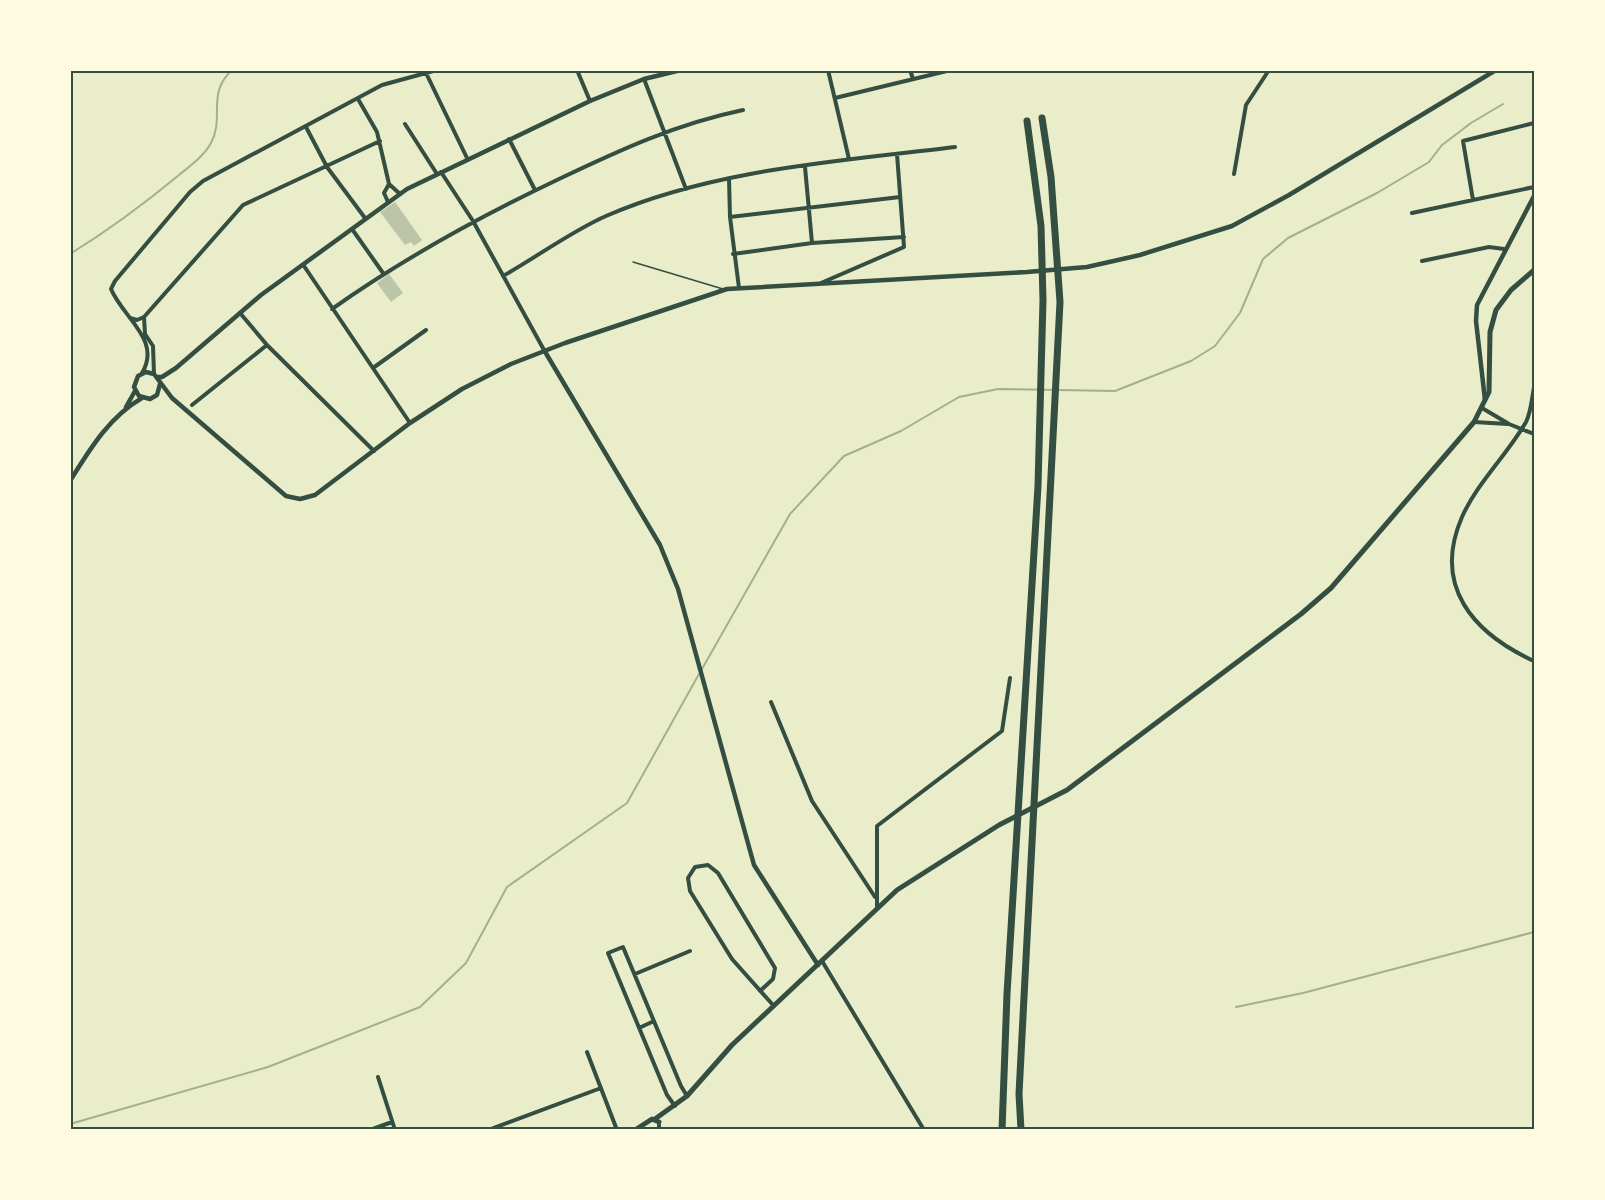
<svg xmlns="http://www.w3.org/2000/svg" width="1605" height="1200" viewBox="0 0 1605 1200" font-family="'Asap Condensed',sans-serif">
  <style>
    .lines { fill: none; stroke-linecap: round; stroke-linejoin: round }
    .stream { stroke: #a3b18a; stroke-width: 2 }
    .building { fill: #bcc5a7 }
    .service { stroke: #344e41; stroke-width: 1.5 }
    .minor { stroke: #344e41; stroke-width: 4 }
    .tertiary { stroke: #344e41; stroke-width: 4.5 }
    .secondary { stroke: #344e41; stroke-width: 5 }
    .motorway { stroke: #344e41; stroke-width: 7 }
    .neatline { fill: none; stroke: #344e41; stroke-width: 2 }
  </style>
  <rect width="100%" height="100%" fill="#e9edc9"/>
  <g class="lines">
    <!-- stream -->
    <path class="stream" d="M70 254C109 230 144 204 179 175 190 166 204 156 211 143 225 117 206 94 232 70
      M702 669 790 514 844 456 901 431 959 397 998 389 1115 391 1191 361 1215 346 1240 313 1263 259 1288 238 1377 193 1429 162 1442 145 1471 123 1503 104
      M1236 1007 1303 993 1534 932
      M70 1124 268 1067 420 1007 466 963 507 887 627 803 699 674"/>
  </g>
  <!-- building -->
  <path class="building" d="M395 202 422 240 414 246 411 242 405 245 380 212Z
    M389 274 403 293 391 302 377 283Z"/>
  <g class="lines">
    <!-- service -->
    <path class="service" d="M633 262 723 289"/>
    <!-- minor -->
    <path class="minor" d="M577 70 590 101
      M828 70 849 159
      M910 70 913 79
      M426 73 467 158
      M644 79 686 189
      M835 98 951 70
      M358 99 377 132 389 184
      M405 124 437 174
      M306 127 327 167 365 218
      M509 139 535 190
      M805 167 812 243
      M441 172 473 221 544 350
      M1234 174 1246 105 1269 70
      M729 179 730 217 739 288
      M389 184 400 194
      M1473 200 1463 141 1534 123
      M388 202 384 193 389 184
      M1412 213 1534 187
      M730 217 900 197
      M352 229 383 273
      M733 254 812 243 904 237
      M1422 261 1489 247 1504 249
      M304 266 410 423
      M503 276C537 257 570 232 606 216 713 169 841 161 955 147
      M821 283 904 247 897 154
      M332 309C404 258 479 217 559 179 620 150 676 124 743 110
      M240 313 267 345 374 451
      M144 317 145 334 153 346 154 374
      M130 318 137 320 144 317 243 205 380 141
      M373 368 426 330
      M142 373C162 340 123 318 111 289L115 281 190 192 203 181 382 85 437 70
      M1534 387C1532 398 1531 412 1526 422 1507 455 1477 483 1462 517 1432 586 1473 633 1534 661
      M192 405 267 345
      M1482 408 1509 424 1534 434
      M1474 422 1508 424
      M771 702 812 801 875 897
      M877 908V826L1002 731 1010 678
      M822 961 924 1130
      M635 974 690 951
      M760 991 773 979 775 968 718 873 708 865 695 867 688 878 690 891 732 959 773 1005
      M639 1028 654 1021
      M587 1052 617 1130
      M378 1077 395 1130
      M675 1106 667 1095 608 953 623 947 681 1086 687 1096
      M659 1125V1130
      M651 1129V1130
      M370 1130 392 1122
      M488 1130 601 1088"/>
    <!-- tertiary -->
    <path class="tertiary" d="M544 350 660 545 678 589 754 865 818 965
      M157 377H162L176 368 261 295 407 189 590 101 644 79 681 70
      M160 384 157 395 150 399 139 396 134 387 138 376 146 372 154 374 172 398 286 496 300 499 315 495 410 423 462 389 511 364 565 343 727 289 1027 272 1087 267 1140 255 1232 226 1289 195 1496 70
      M1485 400 1476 321 1477 305 1534 196
      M126 407 135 391
      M70 481C90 449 109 417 142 398"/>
    <!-- secondary -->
    <path class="secondary" d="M655 1119 687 1096 732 1045 897 890 999 825 1067 790 1301 614 1331 588 1474 422 1489 392 1490 332 1496 310 1511 290 1534 270
      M635 1130 652 1119 659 1122"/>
    <!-- motorway -->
    <path class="motorway" d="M1002 1130 1007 994 1038 486 1043 300 1041 226 1027 121
      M1021 1130 1019 1094 1060 302 1051 177 1042 118"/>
  </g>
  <!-- border -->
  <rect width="1605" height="1200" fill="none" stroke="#fefae0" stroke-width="144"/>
  <rect x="72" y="72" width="1461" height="1056" class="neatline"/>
</svg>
